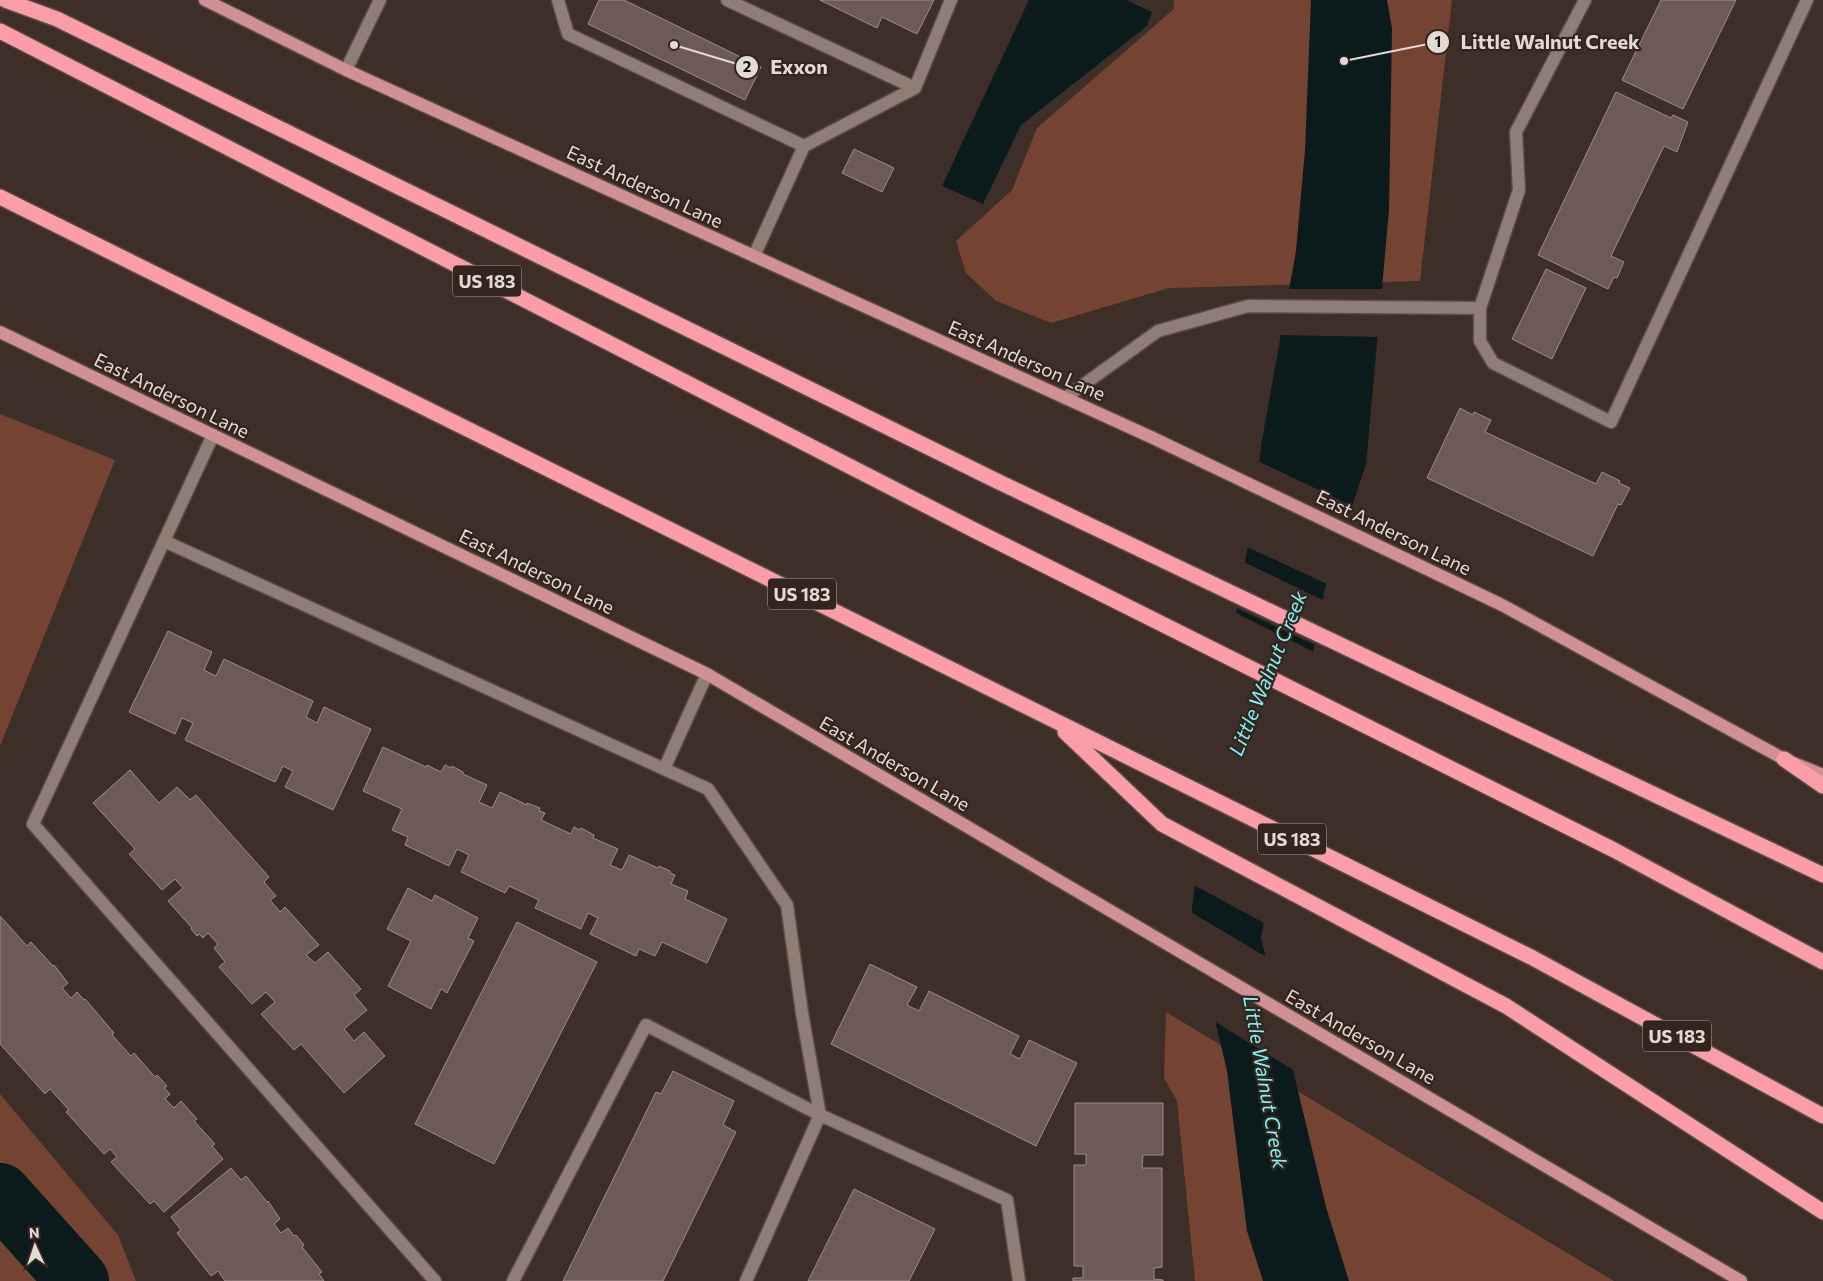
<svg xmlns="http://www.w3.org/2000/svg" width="1823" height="1281" viewBox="0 0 1823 1281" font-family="Commissioner,sans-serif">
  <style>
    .green { fill: #744331 }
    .water { fill: #0b1a1b }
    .pier { fill: #3d2e28 }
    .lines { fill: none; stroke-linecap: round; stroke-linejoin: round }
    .river { stroke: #0b1a1b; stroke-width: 62 }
    .building { fill: #6d5a56; stroke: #a08c86 }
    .minor-casing { stroke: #594d47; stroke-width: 15 }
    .major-casing { stroke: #594d47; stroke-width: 15 }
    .highway-casing { stroke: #594d47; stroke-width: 18 }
    .minor { stroke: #907d76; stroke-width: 12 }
    .major { stroke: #d09094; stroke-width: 12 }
    .highway { stroke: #fb9da8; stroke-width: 15 }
    .labels { text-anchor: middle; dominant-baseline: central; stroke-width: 4.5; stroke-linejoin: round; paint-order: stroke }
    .shield { fill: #33241e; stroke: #aea39e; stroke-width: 1 }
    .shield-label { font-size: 18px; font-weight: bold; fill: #e3d9d5 }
    .street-label { font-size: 19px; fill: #e3d9d5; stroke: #33241e }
    .water-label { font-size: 20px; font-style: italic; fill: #7ef2f9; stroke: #33241e }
    .leader { fill: none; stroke: #e3d9d5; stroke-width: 2 }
    .callout-dot { fill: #e3d9d5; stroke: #33241e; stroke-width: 2 }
    .mark-label { font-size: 15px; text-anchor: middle; font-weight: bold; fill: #111 }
    .callout-label { font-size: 20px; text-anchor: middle; font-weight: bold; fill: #e3d9d5; stroke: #33241e; stroke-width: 4.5; stroke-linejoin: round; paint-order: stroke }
  </style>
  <rect width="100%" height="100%" fill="#3d2e28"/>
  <!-- green -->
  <path class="green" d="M1174 0H1452L1420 281 1169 288 1051 323 996 301 966 273 956 241 1012 190 1037 128 1174 9Z
    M0 414 115 460 0 746Z
    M1166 1012 1614 1281H1195L1177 1101 1164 1078Z
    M0 1094 118 1235 136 1281H0Z"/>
  <!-- water -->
  <path class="water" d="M1029 0H1126L1152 12 1147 26 1021 125 983 204 942 186Z
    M1311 0H1387L1392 28 1389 210 1366 464 1325 588 1261 938 1326 1207 1349 1281H1263L1247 1231 1227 1071 1191 917 1209 766 1248 546 1262 440 1296 251 1305 150Z"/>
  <!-- pier -->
  <path class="pier" d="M1286 289H1384L1380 337 1278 335Z
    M1256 460 1354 507 1329 585 1245 546Z
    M1242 561 1325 601 1317 646 1234 607Z
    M1234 612 1316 653 1266 924 1192 884 1207 765Z
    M1189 911 1268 958 1295 1071 1212 1020 1188 917Z"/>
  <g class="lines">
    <!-- river -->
    <path class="river" d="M0 1194 78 1281"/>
  </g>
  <!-- building -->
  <path class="building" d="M599 0H624L761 67 745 100 588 24Z
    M820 0H934L917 34 882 17 877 28Z
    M1661 0H1736L1683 109 1622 80Z
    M1616 92 1671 118 1673 115 1688 122 1677 152 1664 146 1611 256 1624 262 1617 278 1614 277 1608 289 1538 255Z
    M854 149 894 168 882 192 842 173Z
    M1546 269 1586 288 1552 359 1512 339Z
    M1460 408 1473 415 1474 412 1491 420 1485 432 1596 484 1602 472 1620 481 1619 483 1630 488 1621 505 1618 504 1593 556 1427 478Z
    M168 631 212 652 204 670 216 676 224 659 313 701 306 717 317 723 324 707 371 729 333 810 285 787 293 771 283 766 275 782 185 740 193 723 182 718 175 734 129 712Z
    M383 747 426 767 427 765 441 772 445 765 451 768 452 766 463 772V774L487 785 479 802 492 808 500 792 527 805V803L540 808 539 811 545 813 541 820 571 834 574 827 580 830 581 828 594 835 593 838 618 849 610 865 622 870 629 855 658 868 659 866 670 871V873L675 875 671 884 688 891 685 899 727 919 707 963 662 942 655 956 639 949 636 956 590 934 598 918 588 913 581 929 535 908 539 900 509 886 505 893 461 872 469 855 457 849 449 866 405 845 408 837 392 830 402 809 363 791Z
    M130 770 159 803 177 787 190 800 196 795 269 877 264 882 276 896 270 900 280 912 285 907 319 945 306 955 315 963 328 952 361 989 354 995 367 1010 344 1029 354 1041 364 1032 385 1056 344 1093 301 1044 294 1050 261 1014 275 1002 266 992 252 1004 219 967 225 962 214 948 218 944 208 933 203 938 199 934 197 936 191 929 192 928 168 901 183 888 175 879 162 890 129 854 135 849 93 803Z
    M408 888 432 901 435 895 478 918 468 938 474 941 447 993 441 989 431 1009 388 986 411 941 387 929Z
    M0 916 27 946 31 942 53 966 54 965 68 983 62 988 71 998 77 992 84 1000 85 999 114 1033 112 1035 131 1056 134 1053 155 1077 157 1075 167 1086 164 1088 170 1094 165 1099 174 1108 181 1101 197 1119 194 1121 215 1144 212 1146 223 1159 164 1212 154 1201 150 1204 111 1162 117 1157 110 1149 104 1154 66 1112 69 1110 50 1089 45 1094 0 1044Z
    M517 922 597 962 494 1164 415 1124Z
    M870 964 917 987 907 1005 919 1011 929 991 1019 1036 1010 1054 1020 1059 1029 1040 1077 1063 1036 1146 831 1044Z
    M673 1071 734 1101 723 1125 736 1132 663 1281H563L656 1092 661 1094Z
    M1075 1103H1163V1155H1143L1142 1168H1162V1267L1154 1268V1279L1163 1280V1281H1073V1278H1083V1266H1074V1165H1086V1154H1075Z
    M231 1168 241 1180 246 1176 267 1202 268 1201 280 1219 274 1224 281 1233 288 1228 294 1236 296 1235 304 1245 302 1247 322 1272 319 1274 324 1281H225L218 1271 211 1276 177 1233 181 1230 171 1217Z
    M854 1189 935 1229 909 1281H808Z"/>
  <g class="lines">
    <!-- minor casing -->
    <g class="minor-casing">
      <path id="minor" d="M558 0 568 34 804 146 915 88 951 0
        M727 0 915 88
        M1585 0 1516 132 1519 190 1480 308V341L1493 363 1611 422 1807 0
        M346 70 380 0
        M754 256 804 146
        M1065 398 1158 331 1248 306 1480 308
        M213 435 33 824 435 1281
        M164 541 708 789 787 905 802 1013 820 1115 746 1281
        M664 769 707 674
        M513 1281 646 1025 820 1115 1007 1200 1019 1281"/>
    </g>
    <!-- major casing -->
    <g class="major-casing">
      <path id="major" d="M205 0 346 70 1153 438 1502 605 1784 759 1823 775
        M0 332 707 674 1741 1281"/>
    </g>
    <!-- highway casing -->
    <g class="highway-casing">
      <path id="highway" d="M5 0 57 19 999 482 1823 875
        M0 31 974 530 1614 850 1823 962
        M0 197 1531 957 1823 1116
        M1065 732 1162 824 1506 1006 1823 1212
        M1784 759 1823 786"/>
    </g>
    <!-- minor -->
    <use href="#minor" class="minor"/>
    <!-- major -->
    <use href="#major" class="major"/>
    <!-- highway -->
    <use href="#highway" class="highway"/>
  </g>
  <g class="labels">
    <!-- shield labels -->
    <g class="shield">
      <rect x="453" y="265.5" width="68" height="31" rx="4"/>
      <rect x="768" y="578.5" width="68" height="31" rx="4"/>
      <rect x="1258" y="823.5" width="68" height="31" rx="4"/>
      <rect x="1643" y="1020.5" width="68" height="31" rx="4"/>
    </g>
    <g class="shield-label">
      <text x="487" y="281">US 183</text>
      <text x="802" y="594">US 183</text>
      <text x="1292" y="839">US 183</text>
      <text x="1677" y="1036">US 183</text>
    </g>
    <!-- street labels -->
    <g class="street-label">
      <text transform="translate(645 186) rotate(25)">East Anderson Lane</text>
      <text transform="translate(1027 360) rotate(24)">East Anderson Lane</text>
      <text transform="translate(172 395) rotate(26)">East Anderson Lane</text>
      <text transform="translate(1394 532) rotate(26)">East Anderson Lane</text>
      <text transform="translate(537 571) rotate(26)">East Anderson Lane</text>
      <text transform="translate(895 763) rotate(30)">East Anderson Lane</text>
      <text transform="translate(1361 1036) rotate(30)">East Anderson Lane</text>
    </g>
    <!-- water labels -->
    <g class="water-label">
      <text transform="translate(1267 673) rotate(-68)">Little Walnut Creek</text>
      <text transform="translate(1266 1082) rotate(80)">Little Walnut Creek</text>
    </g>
  </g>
  <!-- callouts -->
  <path class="leader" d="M1344 61L1438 42M674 45L747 67"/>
  <g class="callout-dot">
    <circle cx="1344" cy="61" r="5"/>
    <circle cx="674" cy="45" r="5"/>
    <circle cx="1438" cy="42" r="12"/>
    <circle cx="747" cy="67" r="12"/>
  </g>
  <g class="mark-label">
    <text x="1438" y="47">1</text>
    <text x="747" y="72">2</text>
  </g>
  <g class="callout-label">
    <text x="1550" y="49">Little Walnut Creek</text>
    <text x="799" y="74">Exxon</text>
  </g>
  <!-- north arrow -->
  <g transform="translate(35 1246) rotate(357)" stroke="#33241e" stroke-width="4" paint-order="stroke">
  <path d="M0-4L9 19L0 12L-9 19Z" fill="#e3d9d5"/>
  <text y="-8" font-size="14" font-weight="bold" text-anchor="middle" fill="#e3d9d5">N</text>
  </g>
</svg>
